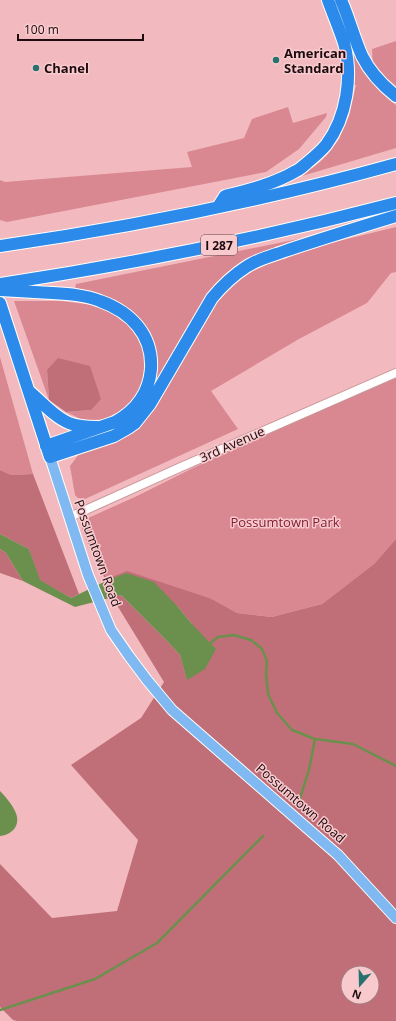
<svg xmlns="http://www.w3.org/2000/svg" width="396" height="1021" viewBox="0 0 396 1021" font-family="'Open Sans',sans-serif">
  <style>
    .green { fill: #d98891 }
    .forest { fill: #c06f78; fill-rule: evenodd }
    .water { fill: #6b904d }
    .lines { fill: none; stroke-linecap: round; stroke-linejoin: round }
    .stream { stroke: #6b904d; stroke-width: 2.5 }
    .minor-casing { stroke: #c99498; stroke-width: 10 }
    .major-casing { stroke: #fff; stroke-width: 12 }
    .highway-casing { stroke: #fff; stroke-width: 14 }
    .minor { stroke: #fff; stroke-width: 8 }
    .major { stroke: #80b9f2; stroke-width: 10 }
    .highway { stroke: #2c8aea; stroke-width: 12 }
    .poi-dot { fill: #27716f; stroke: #f8cace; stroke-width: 1.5 }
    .labels { text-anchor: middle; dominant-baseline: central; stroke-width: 3; stroke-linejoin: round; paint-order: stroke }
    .shield { fill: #f8cace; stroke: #5f4448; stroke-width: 1 }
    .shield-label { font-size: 12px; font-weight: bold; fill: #1e0b0e }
    .poi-label { font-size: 13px; font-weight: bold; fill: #1e0b0e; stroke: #f8cace; text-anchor: start }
    .street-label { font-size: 13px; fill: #1e0b0e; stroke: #f8cace }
    .park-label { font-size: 13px; fill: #821e35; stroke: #f8cace }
  </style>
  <rect width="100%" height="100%" fill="#f2babf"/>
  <!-- green -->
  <path class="green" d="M396 41V86L373 67 372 49Z
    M351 50C363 70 376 91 396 105V148L302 176 320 162 328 154 339 139 349 116 356 85H352Z
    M288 107 293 123 327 113 326 117 299 149 266 172 7 222 0 220V180L5 182 192 167 187 152 244 138 252 119Z
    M396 227V272L391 273 367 303 299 339 211 391 238 429 85 499 78 498 75 495 70 466 79 454 131 433 211 309 225 292 241 277 268 264 298 251Z
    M308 237 241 266 157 382 154 381 146 330 75 289 76 284Z
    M14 301H62L100 306 114 314 127 324 139 338 144 353 145 373 140 389 132 401 123 410 104 419 85 421 66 412 91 410 47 370 49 400Z
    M0 357 33 474 11 475 0 470Z
    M396 377V539L374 564 322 604 272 617 237 613 212 599 107 579 104 575C99 566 81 534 82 525 83 522 86 520 88 518L137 496 195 467Z"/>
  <!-- forest -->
  <path class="forest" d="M58 358 90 366 101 399 91 410 66 412 49 400 47 370Z
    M0 470 11 475 33 474 79 594 71 598 39 580 29 549 0 534Z
    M396 539V1021H17L13 1020 0 1007V864L52 918 117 911 138 840 71 765 141 718 164 682 112 597 121 595 168 642 180 655 187 679 192 624 178 607 126 573 106 581 88 542 107 579 127 571 212 599 237 613 272 617 322 604 374 564ZM348 973H372V997H348Z
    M0 549 6 553 23 581 0 573Z"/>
  <!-- water -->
  <path class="water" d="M0 534 29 549 40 580 71 598 106 581 126 573 154 582 178 607 192 624 216 649 205 669 187 680 180 655 168 642 121 595 75 607 23 581 6 553 0 549Z
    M0 791C6 797 16 809 17 817 19 828 10 835 0 836Z"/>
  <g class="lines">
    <!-- stream -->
    <path class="stream" d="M208 645 218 637 234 635 251 640 262 649 267 661 266 673 268 694 277 713 292 730 315 739 353 744 396 766
      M300 798 309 770 315 739
      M0 1010 95 979 157 943 263 836"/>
    <!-- minor casing -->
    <g class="minor-casing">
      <path id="minor" d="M70 517 181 467 396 373"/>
    </g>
    <!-- major casing -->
    <g class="major-casing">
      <path id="major" d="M50 457 88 575 111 630 129 656 147 680 172 710 338 855 396 918"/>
    </g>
    <!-- highway casing -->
    <g class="highway-casing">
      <path id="highway" d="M341 0C349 18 354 38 362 56 370 72 382 85 396 96
        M218 207 225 196C249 190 274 184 296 171 301 169 304 165 308 162 314 157 321 151 326 145 347 117 353 76 344 43 339 28 333 14 328 0
        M0 246C133 227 266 200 396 164
        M0 284C133 264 266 237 396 203
        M0 290C17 291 35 292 52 293 68 294 85 295 100 301 131 312 153 335 151 369 149 393 135 411 115 422L46 446
        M0 303 50 457 114 436 128 428 135 423 150 404 212 298C222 286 232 276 246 267 257 259 275 255 288 250 324 238 360 227 396 216
        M30 392C42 402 54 417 69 423 78 427 88 427 97 427"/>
    </g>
    <!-- minor -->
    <use href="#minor" class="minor"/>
    <!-- major -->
    <use href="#major" class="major"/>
    <!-- highway -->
    <use href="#highway" class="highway"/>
  </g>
  <!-- markers -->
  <g class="poi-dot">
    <circle cx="276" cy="60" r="4"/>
    <circle cx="36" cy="68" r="4"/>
  </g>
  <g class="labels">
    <!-- shield labels -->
    <rect class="shield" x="201" y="235" width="36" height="20" rx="3"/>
    <g class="shield-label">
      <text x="219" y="245">I 287</text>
    </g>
    <!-- poi labels -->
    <g class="poi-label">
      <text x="284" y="53">American<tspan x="284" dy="15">Standard</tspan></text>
      <text x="44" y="68">Chanel</text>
    </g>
    <!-- street labels -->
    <g class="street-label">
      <text transform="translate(232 444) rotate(-24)">3rd Avenue</text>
      <text transform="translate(98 553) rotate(70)">Possumtown Road</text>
      <text transform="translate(301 803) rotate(41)">Possumtown Road</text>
    </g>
    <!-- park labels -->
    <g class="park-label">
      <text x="285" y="522">Possumtown Park</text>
    </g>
  </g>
  <!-- north arrow -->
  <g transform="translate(360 985) rotate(200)"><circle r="19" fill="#f8cace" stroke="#a17e81"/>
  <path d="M0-3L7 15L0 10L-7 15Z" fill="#27716f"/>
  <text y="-6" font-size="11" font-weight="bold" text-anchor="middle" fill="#1e0b0e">N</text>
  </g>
  <!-- scale -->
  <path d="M18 34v6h125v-6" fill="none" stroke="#1e0b0e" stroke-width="2"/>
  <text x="24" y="34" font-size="12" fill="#1e0b0e" stroke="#f8cace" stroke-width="3" paint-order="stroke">100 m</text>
</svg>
